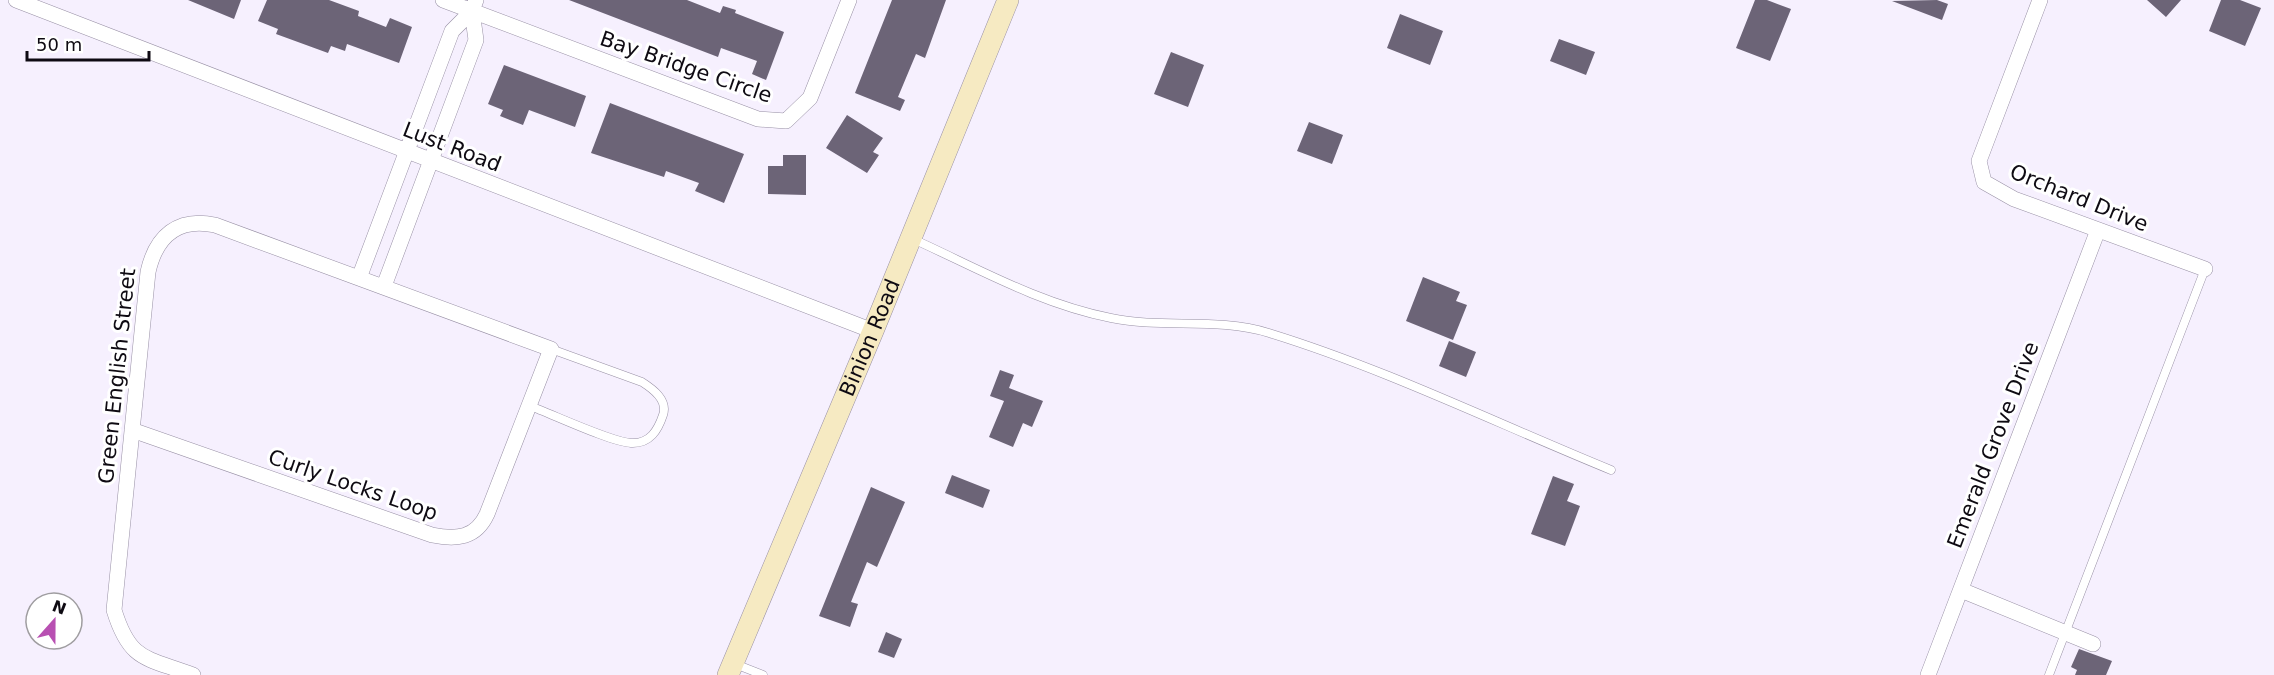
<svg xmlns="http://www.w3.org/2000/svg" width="2274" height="675" viewBox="0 0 2274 675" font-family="'DejaVu Sans',sans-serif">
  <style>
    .building { fill: #6c6477 }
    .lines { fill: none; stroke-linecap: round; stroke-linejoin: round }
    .lane-casing { stroke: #9890a5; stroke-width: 9 }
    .street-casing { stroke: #9890a5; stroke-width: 16 }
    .secondary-casing { stroke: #9890a5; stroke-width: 22 }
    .lane { stroke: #fff; stroke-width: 8 }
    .street { stroke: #fff; stroke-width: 15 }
    .secondary { stroke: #f6eac2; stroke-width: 21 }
    .labels { text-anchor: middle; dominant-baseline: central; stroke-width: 6; stroke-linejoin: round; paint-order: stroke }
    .street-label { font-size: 21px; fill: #0e0a12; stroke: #fff }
  </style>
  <rect width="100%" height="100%" fill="#f6f0fe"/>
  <!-- building -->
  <path class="building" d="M188 0H241L234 19Z
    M267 0H329L359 11 358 16 386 27 390 18 412 27 399 63 347 44 345 51 331 46 328 53 276 34 278 29 258 21Z
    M569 0H687L720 13 723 6 736 10 735 13 784 32 766 80 752 74 757 61 721 48 718 57Z
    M892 0H946L925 58 916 54 898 97 905 100 900 111 855 93Z
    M1755 0H1767L1791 9 1770 61 1736 48Z
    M1937 0 1948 4 1942 20 1892 1Z
    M2147 0H2181L2166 17Z
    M2221 0H2240L2261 8 2245 46 2209 31Z
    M1400 14 1443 31 1430 65 1387 48Z
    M1559 39 1595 52 1586 75 1550 61Z
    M1171 52 1204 65 1188 107 1154 94Z
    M504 65 586 96 575 127 529 110 523 125 500 116 503 110 488 104Z
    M610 103 744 154 724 203 695 191 699 183 666 171 664 177 591 153Z
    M847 115 883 138 873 152 879 155 867 173 826 148Z
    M1309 122 1343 135 1332 164 1297 151Z
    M783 155H806V195L768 194V166H783Z
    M1423 277 1460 292 1456 301 1467 305 1453 340 1406 321Z
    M1449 341 1476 352 1466 377 1439 366Z
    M1000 370 1014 375 1009 388 1043 401 1032 427 1023 423 1013 447 989 437 1004 401 990 396Z
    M952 475 990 490 983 508 945 493Z
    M1553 476 1574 484 1567 501 1580 506 1565 546 1531 534Z
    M871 487 905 502 877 567 867 562 851 602 858 604 850 627 819 616Z
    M886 632 902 639 894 658 878 652Z
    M2079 649 2112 661 2106 675H2075L2077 670 2071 667Z"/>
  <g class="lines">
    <!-- lane casing -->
    <g class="lane-casing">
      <path id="lane" d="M913 239C977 268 1040 304 1111 318 1163 329 1217 317 1269 333 1386 369 1498 424 1611 470
        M530 406C552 414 611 442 631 443 650 444 658 430 663 415 668 400 653 389 642 382L551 349
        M735 664 763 675
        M2049 675 2205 269"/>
    </g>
    <!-- street casing -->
    <g class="street-casing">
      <path id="street" d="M16 0 873 331
        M443 0 758 119 786 121 810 98 849 0
        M2040 0 1979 161 1984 182 2014 199 2205 269
        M359 278 452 31 472 11 476 0
        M384 286 476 40 472 11
        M132 430 432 535C457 540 476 538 487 514L551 349 215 225C178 217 156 236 148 272L114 610C130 662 146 657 193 675
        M1961 590 2093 644
        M1928 675 2098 230"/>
    </g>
    <!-- secondary casing -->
    <g class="secondary-casing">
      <g id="secondary">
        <path id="s1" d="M728 675 873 331 1008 0"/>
      </g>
    </g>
    <!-- lane -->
    <use href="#lane" class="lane"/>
    <!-- street -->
    <use href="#street" class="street"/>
    <!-- secondary -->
    <use href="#secondary" class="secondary"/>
  </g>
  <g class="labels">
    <!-- street labels -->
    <g class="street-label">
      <text transform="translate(686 67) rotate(19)">Bay Bridge Circle</text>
      <text transform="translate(452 147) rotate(21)">Lust Road</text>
      <text transform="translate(2079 198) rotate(22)">Orchard Drive</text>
      <text stroke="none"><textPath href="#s1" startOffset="366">Binion Road</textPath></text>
      <text transform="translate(117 376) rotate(-84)">Green English Street</text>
      <text transform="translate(1993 445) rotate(-69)">Emerald Grove Drive</text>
      <text transform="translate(353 485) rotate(19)">Curly Locks Loop</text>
    </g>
  </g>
  <!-- north arrow -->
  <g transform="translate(54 621) rotate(21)"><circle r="28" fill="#ffffff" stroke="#9f9da0" stroke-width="1.5"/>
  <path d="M0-4.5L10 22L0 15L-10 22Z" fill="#b850b2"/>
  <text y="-9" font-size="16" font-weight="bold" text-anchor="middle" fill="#0e0a12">N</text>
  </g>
  <!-- scale -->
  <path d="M27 51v9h122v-9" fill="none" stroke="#0e0a12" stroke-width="3"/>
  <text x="36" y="51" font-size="18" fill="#0e0a12" stroke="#ffffff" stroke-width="4.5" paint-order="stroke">50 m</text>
</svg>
